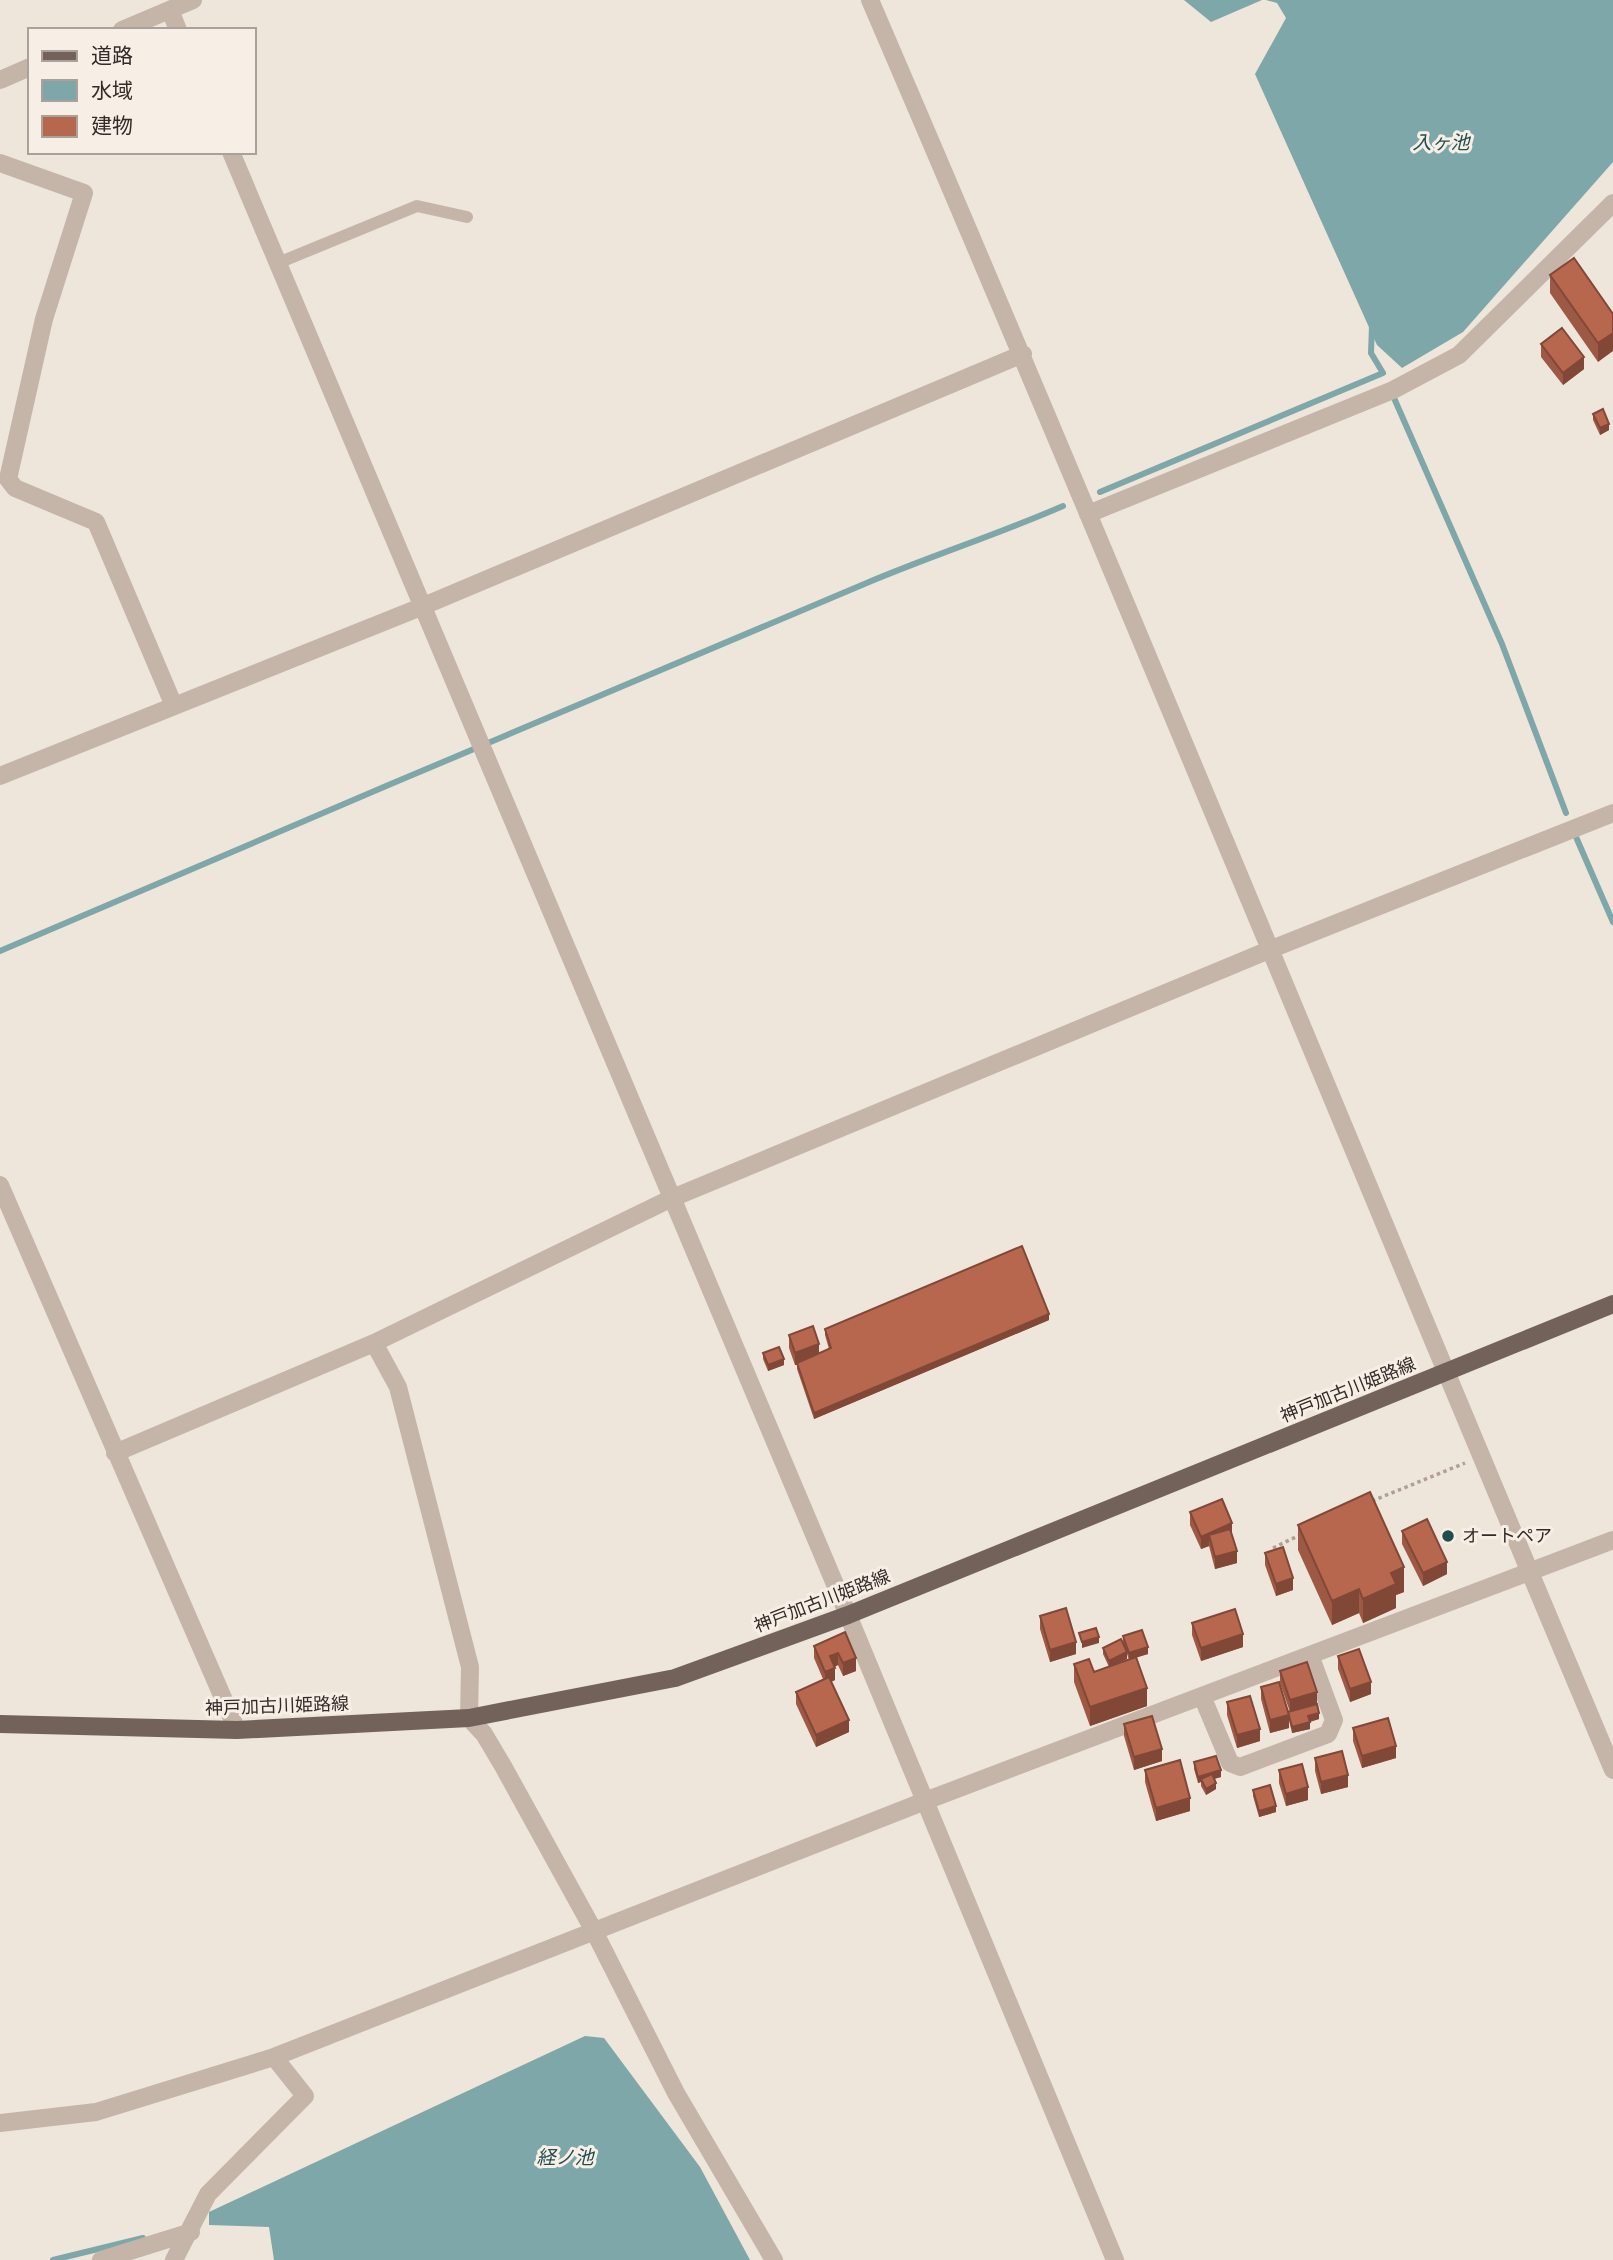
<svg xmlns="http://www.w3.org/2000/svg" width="1613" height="2260" viewBox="0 0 1613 2260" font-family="Rubik,'Noto Sans JP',sans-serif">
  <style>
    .water { fill: #7da7a8 }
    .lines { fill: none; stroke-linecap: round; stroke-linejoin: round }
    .stream { stroke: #7da7a8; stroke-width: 6 }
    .path { stroke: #b19f93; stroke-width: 3.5; stroke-dasharray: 3.5 3.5; stroke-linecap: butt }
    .service { stroke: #c5b5a8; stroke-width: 12 }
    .minor { stroke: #c5b5a8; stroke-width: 18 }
    .primary { stroke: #73625a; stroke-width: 18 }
    .wall { fill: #9e5944; fill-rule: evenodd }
    .shaded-wall { fill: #814837 }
    .building { fill: #b8674f; stroke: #814837; stroke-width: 2 }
    .poi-dot { fill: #224d4f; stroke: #f7efe6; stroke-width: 2.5 }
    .labels { text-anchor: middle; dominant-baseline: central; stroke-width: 6; stroke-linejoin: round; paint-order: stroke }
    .street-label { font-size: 18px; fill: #332b27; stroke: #f7efe6 }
    .poi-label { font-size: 18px; fill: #332b27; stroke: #f7efe6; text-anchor: start }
    .water-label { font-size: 19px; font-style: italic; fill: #224d4f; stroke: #f7efe6 }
  </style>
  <rect width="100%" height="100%" fill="#eee5db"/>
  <!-- water -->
  <path class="water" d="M1184 0H1262L1211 22Z
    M1266 0H1613V162L1463 332 1402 368 1377 345 1255 74 1286 18 1277 3Z
    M585 2036 604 2038 700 2167 750 2260H274L269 2227 209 2225V2212Z"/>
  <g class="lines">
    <!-- stream -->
    <path class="stream" d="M1394 398 1502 644 1566 813
      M1100 492 1383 373 1371 353 1372 326
      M1576 837 1613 922
      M0 951C289 826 579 705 869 582 933 555 999 534 1063 506
      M53 2260 143 2238"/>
    <!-- path -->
    <path class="path" d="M1372 1501 1465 1463
      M1273 1548 1302 1534"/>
    <!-- service -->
    <path class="service" d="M278 263 417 206 467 217"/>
    <!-- minor -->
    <path class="minor" d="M870 0C1123 588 1364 1180 1613 1770
      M170 10 178 30
      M122 30 193 0
      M0 80 30 67
      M231 152 848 1615 1115 2260
      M0 163 84 193 44 319 8 479 15 488 96 522 174 706
      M1088 514 1393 390 1459 355 1613 203
      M0 776 421 607 1023 354
      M0 1185 237 1730
      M374 1343 398 1387 470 1667 469 1718 484 1734 503 1766 594 1931 676 2093 774 2260
      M115 1453 374 1343 670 1199 1269 950 1613 813
      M1202 1696 1230 1763 1240 1767 1328 1734 1334 1720 1310 1655
      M0 2123 96 2112 274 2057 925 1801 1613 1540
      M101 2260 191 2232
      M174 2260 208 2194 305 2096 274 2057"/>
    <!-- primary -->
    <path class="primary" d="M0 1724 237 1730 469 1718 675 1678 848 1615 1613 1304"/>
  </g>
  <!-- wall -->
  <path class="wall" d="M1550 275 1613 314 1598 362 1550 293Z
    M1541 344 1584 369 1563 385 1541 357Z
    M1593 414 1609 430 1600 435 1593 420Z
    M1049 1320 814 1419 797 1369V1365H795L789 1348V1335L819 1353 829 1349 825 1335V1329Z
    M763 1353 784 1365 768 1371 763 1359Z
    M1190 1512 1232 1536 1237 1563 1215 1569 1209 1546 1201 1549 1190 1525Z
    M1298 1525 1404 1592 1396 1595V1608L1363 1623 1359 1613 1332 1625 1298 1550Z
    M1402 1531 1447 1574 1423 1586 1402 1544Z
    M1265 1553 1293 1590 1276 1596 1265 1565Z
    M1040 1616 1076 1654 1050 1662 1040 1629Z
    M1192 1623 1243 1647 1201 1661 1192 1635Z
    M845 1632 856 1671 843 1676 838 1665 834 1667 835 1680 831 1682 849 1732 816 1747 796 1704V1692L823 1679 814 1658V1646Z
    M1123 1636 1148 1654 1136 1657 1147 1706 1090 1726 1074 1682V1664L1094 1672 1109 1667 1103 1654V1648H1125L1123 1642ZM1127 1654 1129 1660 1113 1665 1127 1659Z
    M1338 1656 1371 1694 1350 1702 1338 1669Z
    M1280 1671 1317 1704 1319 1719 1310 1722V1729L1292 1733 1289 1720V1728L1270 1733 1261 1699V1687L1288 1714 1290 1712 1280 1683Z
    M1227 1702 1260 1741 1237 1748 1227 1715Z
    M1124 1724 1162 1761 1134 1770 1124 1736Z
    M1353 1728 1396 1758 1362 1768 1353 1741Z
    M1315 1758 1348 1787 1321 1794 1315 1771Z
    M1194 1762 1221 1777 1214 1779 1216 1789 1206 1795 1201 1786V1782L1198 1783 1194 1769Z
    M1145 1770 1190 1811 1156 1821 1145 1782Z
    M1279 1770 1308 1800 1286 1806 1279 1783Z
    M1253 1790 1276 1812 1259 1817 1253 1796Z"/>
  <!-- shaded-wall -->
  <path class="shaded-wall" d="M1613 333V351L1598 362V343Z
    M1584 357V369L1563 385V373Z
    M1609 424V430L1600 435V428Z
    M1049 1314V1320L814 1419V1413Z
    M819 1344V1356L795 1365V1353Z
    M784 1359V1365L768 1371V1365Z
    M1232 1523V1536L1209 1535V1546L1201 1549V1537Z
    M1237 1551V1563L1215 1569V1557Z
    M1447 1562V1574L1423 1586V1573Z
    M1404 1567V1592L1396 1595V1608L1363 1623V1599L1391 1573Z
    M1293 1578V1590L1276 1596V1584Z
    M1359 1589V1613L1332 1625V1601Z
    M1243 1634V1647L1201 1661V1648Z
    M1099 1637V1643L1082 1648V1642Z
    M1076 1642V1654L1050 1662V1650Z
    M1148 1647V1654L1129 1660V1653Z
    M1127 1652V1659L1109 1667V1661Z
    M838 1653V1665L830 1669V1656Z
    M856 1658V1671L843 1676V1663Z
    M835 1668V1680L825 1684V1672Z
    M1371 1682V1694L1350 1702V1689Z
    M1147 1688V1706L1090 1726V1707Z
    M1317 1692V1704L1290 1713V1700Z
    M1319 1713V1719L1308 1722V1716Z
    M1289 1715V1728L1270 1733V1720Z
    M849 1720V1732L816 1747V1735Z
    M1310 1722V1729L1292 1733V1727Z
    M1260 1729V1741L1237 1748V1735Z
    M1396 1746V1758L1362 1768V1756Z
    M1162 1749V1761L1134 1770V1757Z
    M1221 1770V1777L1202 1782 1201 1779V1782L1198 1783V1777Z
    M1348 1775V1787L1321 1794V1782Z
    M1216 1783V1789L1206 1795V1789Z
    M1308 1787V1800L1286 1806V1794Z
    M1190 1798V1811L1156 1821V1808Z
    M1276 1806V1812L1259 1817V1811Z"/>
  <!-- building -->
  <path class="building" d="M1574 258 1613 314V333L1598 343 1550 275Z
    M1562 328 1584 357 1563 373 1541 344Z
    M1603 409 1609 424 1600 428 1593 414Z
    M1022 1246 1049 1314 814 1413 797 1363 831 1348 825 1329Z
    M813 1326 819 1344 795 1353 789 1335Z
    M779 1347 784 1359 768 1365 763 1353Z
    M1370 1492 1404 1567 1391 1573 1396 1584 1363 1599 1359 1589 1332 1601 1298 1525Z
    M1222 1499 1232 1523 1201 1537 1190 1512Z
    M1427 1519 1447 1562 1423 1573 1402 1531Z
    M1230 1529 1237 1551 1215 1557 1209 1535Z
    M1283 1547 1293 1578 1276 1584 1265 1553Z
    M1066 1608 1076 1642 1050 1650 1040 1616Z
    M1235 1609 1243 1634 1201 1648 1192 1623Z
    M1096 1628 1099 1637 1082 1642 1079 1633Z
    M1142 1630 1148 1647 1129 1653 1123 1636Z
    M845 1632 856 1658 843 1663 838 1653 830 1656 835 1668 825 1672 814 1646Z
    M1121 1639 1127 1652 1109 1661 1103 1648Z
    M1359 1649 1371 1682 1350 1689 1338 1656Z
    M1136 1657 1147 1688 1090 1707 1074 1664 1089 1659 1094 1672Z
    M1307 1662 1317 1692 1290 1700 1280 1671Z
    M829 1677 849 1720 816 1735 796 1692Z
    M1279 1682 1289 1715 1270 1720 1261 1687Z
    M1250 1696 1260 1729 1237 1735 1227 1702Z
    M1317 1704 1319 1713 1308 1716 1310 1722 1292 1727 1288 1712Z
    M1152 1716 1162 1749 1134 1757 1124 1724Z
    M1388 1718 1396 1746 1362 1756 1353 1728Z
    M1342 1751 1348 1775 1321 1782 1315 1758Z
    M1216 1756 1221 1770 1198 1777 1194 1762Z
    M1180 1760 1190 1798 1156 1808 1145 1770Z
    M1302 1764 1308 1787 1286 1794 1279 1770Z
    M1212 1774 1216 1783 1206 1789 1201 1779Z
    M1270 1785 1276 1806 1259 1811 1253 1790Z"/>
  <!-- markers -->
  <circle class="poi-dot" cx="1448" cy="1536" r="7"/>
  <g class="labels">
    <!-- street labels -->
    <g class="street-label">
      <text transform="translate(1348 1390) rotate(-22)">神戸加古川姫路線</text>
      <text transform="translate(822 1601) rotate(-21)">神戸加古川姫路線</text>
      <text transform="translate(277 1706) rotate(-2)">神戸加古川姫路線</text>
    </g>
    <!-- poi labels -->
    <g class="poi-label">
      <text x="1462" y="1536">オートペア</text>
    </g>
    <!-- water labels -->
    <g class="water-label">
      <text x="1441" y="142">入ヶ池</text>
      <text x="565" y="2157">経ノ池</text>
    </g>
  </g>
  <!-- legend -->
  <rect x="28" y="28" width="228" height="126" fill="#f7efe6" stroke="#a9a19a" stroke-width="2"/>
  <rect x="42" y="51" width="35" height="10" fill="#73625a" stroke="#a9a19a" stroke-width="2"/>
  <text x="91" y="63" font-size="21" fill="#332b27">道路</text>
  <rect x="42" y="80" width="35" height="21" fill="#7da7a8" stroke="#a9a19a" stroke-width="2"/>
  <text x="91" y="98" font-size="21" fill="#332b27">水域</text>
  <rect x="42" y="116" width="35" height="21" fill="#b8674f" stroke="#a9a19a" stroke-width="2"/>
  <text x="91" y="133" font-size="21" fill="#332b27">建物</text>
</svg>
